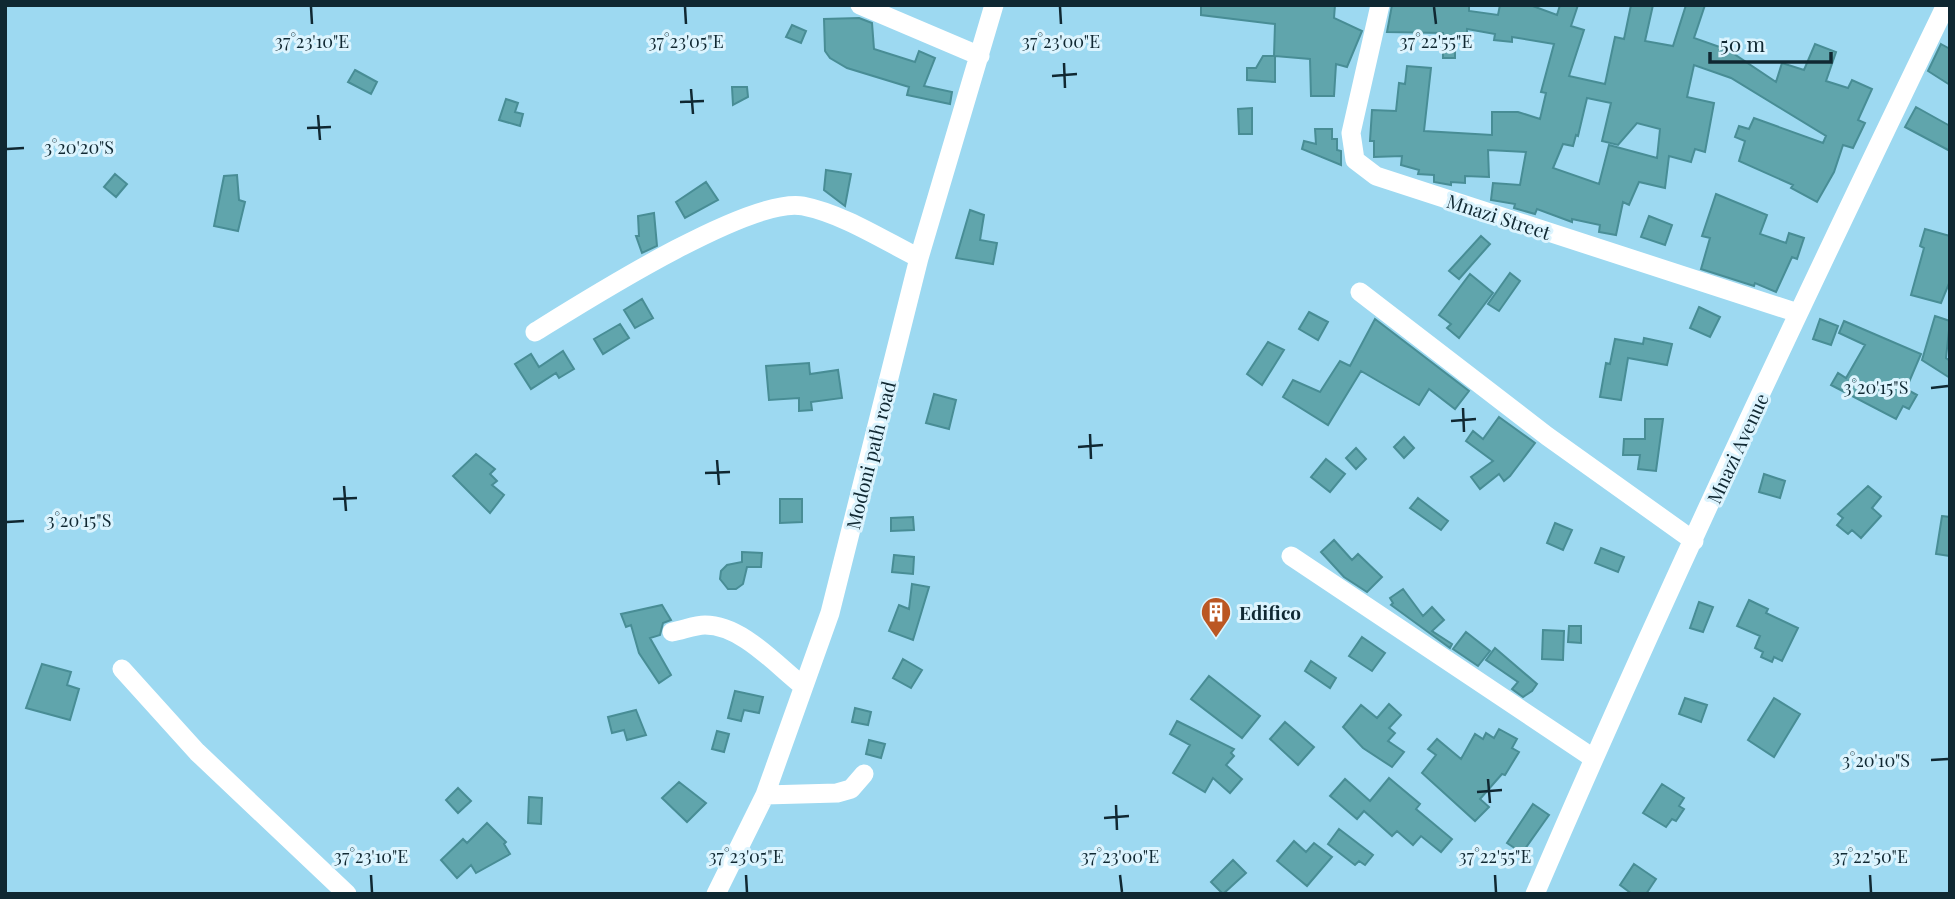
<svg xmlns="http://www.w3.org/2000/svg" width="1955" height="899" viewBox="0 0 1955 899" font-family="'Playfair Display',serif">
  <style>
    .building { fill: #60a5ac; stroke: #488d95; stroke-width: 2; fill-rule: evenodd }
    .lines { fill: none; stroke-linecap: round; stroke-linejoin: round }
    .street { stroke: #fff; stroke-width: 19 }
    .ticks { fill: none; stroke: #102832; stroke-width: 2.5 }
    .labels { text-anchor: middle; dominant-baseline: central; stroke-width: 6; stroke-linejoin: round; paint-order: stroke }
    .street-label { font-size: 19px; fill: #102832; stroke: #dcf4fe }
    .poi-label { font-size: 19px; font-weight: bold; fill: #102832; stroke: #dcf4fe; text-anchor: start }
    .ticks-label { font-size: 18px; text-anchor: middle; fill: #102832; stroke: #dcf4fe; stroke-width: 6; stroke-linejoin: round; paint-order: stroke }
  </style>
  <rect width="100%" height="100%" fill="#9dd9f1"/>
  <!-- building -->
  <path class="building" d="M1201 5H1335L1334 18 1362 31 1347 67 1336 64 1334 96H1311L1310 59 1275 56V82L1247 80V68H1256L1263 56H1274L1275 24 1201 15Z
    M1392 5H1469V11L1498 15 1500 5H1530L1557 15 1560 5H1578L1571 26 1584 30 1569 76 1605 84 1615 37 1624 39 1631 5H1653L1645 41 1673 46 1686 5H1705L1694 38 1728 50 1776 82 1782 63 1804 70 1815 44 1836 52 1826 81 1848 88 1852 80 1872 89 1858 120 1865 123 1853 148 1843 145 1834 172 1817 202 1791 188 1793 185 1739 161 1745 141 1735 137 1739 126 1749 129 1754 118 1823 143 1826 136 1731 78 1694 65 1687 97 1714 103 1705 152 1695 149 1691 162 1669 156 1665 188 1639 182 1629 205 1623 202 1616 235 1599 232 1600 225 1572 219V222L1537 209 1535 214 1514 208 1515 204 1491 200 1493 183 1520 185 1526 152 1488 150 1489 177 1465 176V183L1451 182V185L1434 182V175L1418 174 1419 170 1401 165 1402 156 1374 157V141H1370L1372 110 1396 111 1399 83 1405 84 1407 66 1431 68 1424 131 1492 135V112H1518L1540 119 1546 93 1541 92 1554 44 1512 37V42L1494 40 1495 34 1467 29V38H1455V58H1443V33L1387 32ZM1587 98 1611 103 1602 141 1618 145 1637 123 1660 129 1657 158 1609 145 1599 184 1553 168 1563 144 1573 146 1576 135 1578 136Z
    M859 18 872 23 874 49 915 62 919 51 935 58 924 86 952 92 950 104 907 95 909 87 847 68 830 58 825 51 824 19Z
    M792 25 806 31 801 43 786 37Z
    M1941 44 1950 49V85L1928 71Z
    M355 70 377 82 371 94 348 82Z
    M732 87H747L748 97 733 105Z
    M506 99 518 103 515 112 523 114 520 126 499 120Z
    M1916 107 1950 126V151L1905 127Z
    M1252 108V134H1239L1238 109Z
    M1315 129H1332V139H1337V150L1341 151V165L1302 149 1304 141 1316 144Z
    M826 170 851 174 845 206 824 190Z
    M115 174 127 184 116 197 104 187Z
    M237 175 239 200 245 202 238 231 214 226 224 176Z
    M706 182 718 200 685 218 676 202Z
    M1716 194 1767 215 1760 234 1786 243 1789 233 1804 238 1797 259 1792 257 1776 292 1755 283 1754 286 1701 269 1710 238 1702 236Z
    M970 210 984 215 980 240 997 243 993 264 956 258Z
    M654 213 657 246 642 253 636 236H639L638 216Z
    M1649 216 1672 225 1665 245 1641 237Z
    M1925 229 1950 236V281L1941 303 1911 295 1924 248 1920 246Z
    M1481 236 1490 244 1459 279 1449 271Z
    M1510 273 1520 281 1499 311 1488 304Z
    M1470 274 1493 293 1459 338 1447 328 1451 324 1439 315Z
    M642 299 653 318 635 328 624 310Z
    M1699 307 1720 317 1710 337 1690 328Z
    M1309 312 1328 322 1318 340 1299 329Z
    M1935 316 1950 321 1946 358 1950 361V378L1922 360Z
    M1375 319 1469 391 1455 409 1429 389 1419 405 1361 371 1328 425 1283 397 1293 380 1320 392 1340 361 1350 366Z
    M1820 319 1838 326 1831 345 1813 339Z
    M1844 321 1921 354 1906 389 1917 395 1909 409 1903 406 1896 419 1831 385 1838 373 1846 378 1865 345 1839 333Z
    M620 324 629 338 603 354 594 339Z
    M1644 338 1672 344 1667 365 1628 358 1621 400 1600 397 1606 363 1610 364 1615 339 1643 344Z
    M1268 342 1284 350 1262 385 1247 374Z
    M563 351 574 369 559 378 556 373 531 389 515 364 531 354 539 367Z
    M809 363 810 374 838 370 842 398 811 402 812 410 799 411V398L769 400 766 366Z
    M934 394 956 400 949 429 926 423Z
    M1499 417 1535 443 1510 476 1504 481 1499 474 1480 489 1471 477 1493 461 1466 441 1473 431 1483 439Z
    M1645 419H1663L1656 471 1638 469 1640 455H1623L1624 439H1645Z
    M1404 437 1414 448 1404 458 1394 447Z
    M1356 448 1366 459 1356 469 1346 458Z
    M476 454 495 469 490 474 497 481 492 485 504 495 490 513 453 476Z
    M1326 459 1345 474 1330 492 1311 477Z
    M1764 474 1785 481 1780 498 1759 492Z
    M1868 486 1881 497 1872 508 1881 516 1861 538 1852 530 1848 534 1837 525 1843 518 1838 514Z
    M1418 498 1448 521 1441 530 1410 508Z
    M780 499H802V522L780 523Z
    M1942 516 1950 517V556L1936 554Z
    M913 517 914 530 891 531V518Z
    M1555 523 1572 530 1563 550 1547 543Z
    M1334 540 1352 560 1358 554 1382 577 1367 592 1344 577 1321 552Z
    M1601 548 1624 557 1618 572 1595 563Z
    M742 552 762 553 761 567H747L743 584 736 589H728L720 579 721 571 727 565 742 562Z
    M894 555 914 557 913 574 892 572Z
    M912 584 929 587 913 640 889 631 899 605 909 609Z
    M1403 589 1423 616 1432 607 1444 620 1432 631 1452 644 1450 648 1391 605 1393 603 1390 598Z
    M1749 600 1768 609 1766 613 1798 628 1782 661 1774 657 1772 662 1761 657 1763 652 1755 648 1760 636 1737 626Z
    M1699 602 1713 607 1703 632 1690 628Z
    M662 605 671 620 663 623 660 635 650 638 671 675 659 683 639 653 631 625 626 627 621 614Z
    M1569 626H1581V643L1568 642Z
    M1543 630 1564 631 1563 660 1542 659Z
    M1466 632 1490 651 1478 666 1453 649Z
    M1362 637 1385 653 1372 671 1349 656Z
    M1495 648 1537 684 1532 691 1523 697 1512 689 1518 682 1486 660Z
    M903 659 922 670 911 688 893 678Z
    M1311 661 1336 678 1330 688 1305 671Z
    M42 664 71 672 67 685 79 689 70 720 26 708Z
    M1209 676 1260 716 1242 738 1191 699Z
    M735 691 763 697 759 713 744 710 741 721 728 718Z
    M1685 698 1707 705 1701 722 1679 714Z
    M1774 698 1800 714 1774 757 1748 740Z
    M1389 704 1401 715 1389 728 1395 733 1388 741 1404 752 1392 767 1363 748 1343 727 1361 705 1377 718Z
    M855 708 871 712 868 725 852 722Z
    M636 710 646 735 627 740 624 730 612 733 608 717Z
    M1177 721 1234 749 1231 753 1234 756 1226 765 1242 779 1230 793 1213 778 1205 792 1173 773 1190 745 1170 734Z
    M1285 722 1314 747 1298 765 1270 739Z
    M1499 729 1517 739 1512 748 1519 752 1505 775 1502 774 1480 799 1489 807 1475 821 1422 773 1436 755 1428 749 1437 739 1461 759 1475 734 1483 739 1486 733 1494 738Z
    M717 731 729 734 724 752 712 749Z
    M869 740 885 744 881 758 866 754Z
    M1389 778 1420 804 1416 809 1452 839 1441 852 1421 836 1413 845 1397 831 1392 836 1364 811 1357 819 1330 796 1345 779 1370 801Z
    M679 782 706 803 687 822 662 798Z
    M1662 784 1684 798 1679 806 1684 809 1676 821 1672 819 1666 827 1643 813Z
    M458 788 471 801 458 813 446 800Z
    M529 797 542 798 541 824 528 823Z
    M1533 804 1549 815 1522 853 1507 843Z
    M487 823 506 842 504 844 510 854 476 873 471 865 457 878 441 860 463 839 467 843Z
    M1339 829 1373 855 1365 865 1359 861 1355 865 1328 844Z
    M1294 841 1306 852 1314 843 1332 857 1307 886 1277 861Z
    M1233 860 1246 873 1223 894 1211 882Z
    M1634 864 1656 879 1646 894H1632L1620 885Z"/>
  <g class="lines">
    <!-- street -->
    <path class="street" d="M860 5 980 56
      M1380 5 1351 133 1355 160 1376 176 1798 313
      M1360 292 1547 436 1694 541
      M535 332C585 301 750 196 803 206 843 214 883 240 919 258
      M1291 556 1593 758
      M672 632C683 630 695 625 705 625 742 625 776 665 803 686
      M122 669 197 752 347 894
      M765 795 837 793 851 789 864 774
      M716 894 765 795 830 613 919 258 994 5
      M1535 894C1664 594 1804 299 1946 5"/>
  </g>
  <!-- ticks -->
  <path class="ticks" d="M311 7 312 24M685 7 686 24M1060 7 1061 24M1434 7 1436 24M1064 63 1065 88M1052 76 1077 74M691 89 693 114M680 102 704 101M318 115 320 140M307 128 331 127M7 149 24 148M1931 388 1948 386M1463 408 1464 432M1451 421 1476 419M1090 434 1091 459M1078 447 1103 445M717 460 719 485M705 473 730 472M344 486 346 511M333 499 357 498M7 522 24 521M1931 760 1948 759M1488 779 1490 803M1477 792 1502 790M1116 805 1117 830M1104 818 1129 816M371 875 372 892M746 875 747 892M1120 875 1122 892M1495 875 1496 892M1870 875 1871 892"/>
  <!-- icons -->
  <defs>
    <g id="building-pin" transform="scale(1.575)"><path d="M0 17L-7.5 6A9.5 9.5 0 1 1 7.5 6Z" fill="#bb5723" stroke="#dcf4fe"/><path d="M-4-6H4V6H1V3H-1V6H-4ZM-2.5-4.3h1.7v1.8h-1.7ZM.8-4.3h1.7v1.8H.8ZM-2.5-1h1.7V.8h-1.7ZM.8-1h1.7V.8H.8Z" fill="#fff"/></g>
  </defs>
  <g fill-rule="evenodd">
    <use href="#building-pin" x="1216" y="612"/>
  </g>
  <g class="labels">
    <!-- street labels -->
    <g class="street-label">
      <text transform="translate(1499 216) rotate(18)">Mnazi Street</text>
      <text transform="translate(1737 448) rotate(-65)">Mnazi Avenue</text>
      <text transform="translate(870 455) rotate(-76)">Modoni path road</text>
    </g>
    <!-- poi labels -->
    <g class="poi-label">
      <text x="1239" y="612">Edifico</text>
    </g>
  </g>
  <g class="ticks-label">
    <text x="312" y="48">37°23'10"E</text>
    <text x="686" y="48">37°23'05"E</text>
    <text x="1061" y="48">37°23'00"E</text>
    <text x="1436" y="48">37°22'55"E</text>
    <text x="79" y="154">3°20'20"S</text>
    <text x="1876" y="394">3°20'15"S</text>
    <text x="79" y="527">3°20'15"S</text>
    <text x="1876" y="767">3°20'10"S</text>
    <text x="371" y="863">37°23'10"E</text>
    <text x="746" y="863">37°23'05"E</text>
    <text x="1120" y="863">37°23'00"E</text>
    <text x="1495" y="863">37°22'55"E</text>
    <text x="1870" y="863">37°22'50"E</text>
  </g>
  <!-- border -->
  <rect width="1955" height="899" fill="none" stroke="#102832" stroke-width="14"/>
  <!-- scale -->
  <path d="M1710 52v10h121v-10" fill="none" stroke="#102832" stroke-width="3.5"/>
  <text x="1720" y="52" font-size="21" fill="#102832" stroke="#dcf4fe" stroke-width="5" paint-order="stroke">50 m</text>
</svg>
